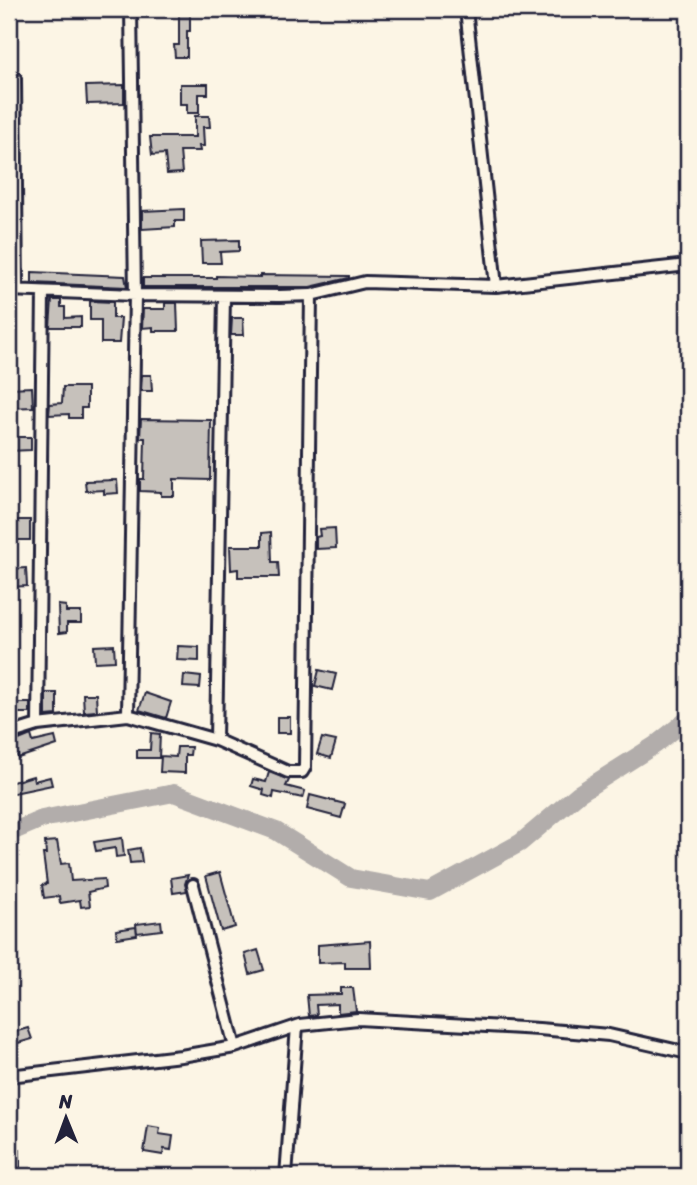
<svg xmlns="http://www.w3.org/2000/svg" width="697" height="1185" viewBox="0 0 697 1185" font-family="Sriracha,sans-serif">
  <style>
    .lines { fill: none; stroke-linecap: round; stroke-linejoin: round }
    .river { stroke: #b2adab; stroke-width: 18 }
    .building { fill: #c6c1bb; stroke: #22223b; stroke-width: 2 }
    .minor-casing { stroke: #22223b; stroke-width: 16 }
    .minor { stroke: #fcf5e5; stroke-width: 10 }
  </style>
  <rect width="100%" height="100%" fill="#fcf5e5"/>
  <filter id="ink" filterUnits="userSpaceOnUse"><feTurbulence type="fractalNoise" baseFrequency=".0143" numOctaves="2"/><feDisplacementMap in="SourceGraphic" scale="14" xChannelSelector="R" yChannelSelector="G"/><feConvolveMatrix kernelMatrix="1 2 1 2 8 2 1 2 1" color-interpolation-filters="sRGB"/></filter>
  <g filter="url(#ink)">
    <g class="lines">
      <!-- river -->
      <path class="river" d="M9 833 42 819 174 793 276 831 351 878 430 892 520 843 578 794 655 745 688 719"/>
    </g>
    <!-- building -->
    <path class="building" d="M179 15H190V31H187V57H175L174 45H179Z
      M180 84H208V94H199V113H187V104H180Z
      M124 85V103L87 104 86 86Z
      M195 116H209L210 127H203L204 146H199L200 151H180L182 173 167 174 165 154 152 155 150 137H195Z
      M184 209V221H175V227L142 229V211Z
      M239 240V251L220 252 221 263H202L201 241Z
      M32 272 125 276 127 287 32 283Z
      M260 275 349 276V278L310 287H143V278H216V276L260 277Z
      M52 300H61V307H65V318L81 317V327H50Z
      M90 301 113 302V318H121L119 343H101V320H90Z
      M165 303H177L178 331H153V327L142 328 143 309H165Z
      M232 318H243L244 335H231Z
      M142 375H151L152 391H141Z
      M32 387 33 407 9 408V388Z
      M63 387H87V408H81V418H69V414L49 415 50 404 62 403Z
      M141 419 211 420 210 480 174 479V496H161V492L140 491V479H144L145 438H140Z
      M9 437H31V450L9 451Z
      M117 480 118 493 104 494V490L86 491 85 481Z
      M10 520H30V540H11Z
      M335 528 336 548 316 549V537L320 536 319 529Z
      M271 532 272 562H278L279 577H238V569L231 570 230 546H262V533Z
      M26 568 27 586 9 587V569Z
      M58 605 66 606V612H81V623H67V632L59 633Z
      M114 645 115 661 95 662 94 646Z
      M178 646 199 647V661L177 660Z
      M319 670 336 674 332 690 315 686Z
      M184 675 201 677 200 688 183 687Z
      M46 693H57V715L46 716Z
      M145 693 171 702 166 718 139 710Z
      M83 694H96L97 711 84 712Z
      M9 703H30V713H9Z
      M277 717H290V733H277Z
      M151 733 160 734 159 758H137V750H150Z
      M31 735 33 742 55 737 57 745 18 758V755L9 758V744Z
      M322 738 336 741 331 758 317 754Z
      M177 747H191L190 755H185V773L160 772 161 756 176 757Z
      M269 772 289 780 286 786 305 791 303 798 274 792 273 798 263 795 264 790 251 786 253 779 266 782Z
      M33 776 34 781 50 777 52 785 9 794V783Z
      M310 795 345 804 341 818 307 809Z
      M122 838 124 856 116 857 115 848 96 851 94 842Z
      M57 841 61 864 69 863 71 881 104 879 105 888 88 892 90 906 81 907 80 900 60 903 59 896 44 898 42 885 47 884 43 854H46L45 842Z
      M140 848 142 862 130 863 128 850Z
      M220 872 235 927 221 931 206 876Z
      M188 875 185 884 187 891 173 893 171 878Z
      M161 921 162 930 137 933 136 924Z
      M136 927 137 935 117 938 116 930Z
      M370 941 371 968H345V962L318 963V945Z
      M258 950 264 970 250 974 245 954Z
      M341 988H353L356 1011 338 1013V1004L316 1005 317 1015 309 1016 307 995 341 994Z
      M28 1028 32 1039 18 1043 14 1032Z
      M148 1126 160 1128 159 1134 173 1136 171 1150 164 1149 163 1155 144 1152Z
      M9 1150H20V1167H10Z"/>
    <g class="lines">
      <!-- minor casing -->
      <g class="minor-casing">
        <path id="minor" d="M466 9 496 286
          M15 78 17 290
          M9 290 135 295 280 296 311 295 365 282 496 286 688 265
          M128 715 135 295 131 9
          M38 725 43 292
          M9 734 38 725 128 715 216 740 288 772H302L305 767 311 295
          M216 740 224 297
          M193 885 235 1047
          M9 1076 181 1056 235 1047 300 1025 358 1019 539 1029 609 1035 688 1053
          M286 1176 297 1026"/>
      </g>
      <!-- minor -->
      <use href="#minor" class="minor"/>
    </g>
  </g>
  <!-- margin -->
  <rect width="697" height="1185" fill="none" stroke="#fcf5e5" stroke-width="35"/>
  <rect x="18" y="18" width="662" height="1150" fill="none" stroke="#22223b" stroke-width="2.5" filter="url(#ink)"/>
  <!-- north arrow -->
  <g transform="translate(66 1118) rotate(359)" stroke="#fcf5e5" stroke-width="5" paint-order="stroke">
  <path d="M0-5L12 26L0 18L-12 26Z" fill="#22223b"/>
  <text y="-10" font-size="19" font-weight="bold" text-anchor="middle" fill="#22223b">N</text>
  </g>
</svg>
